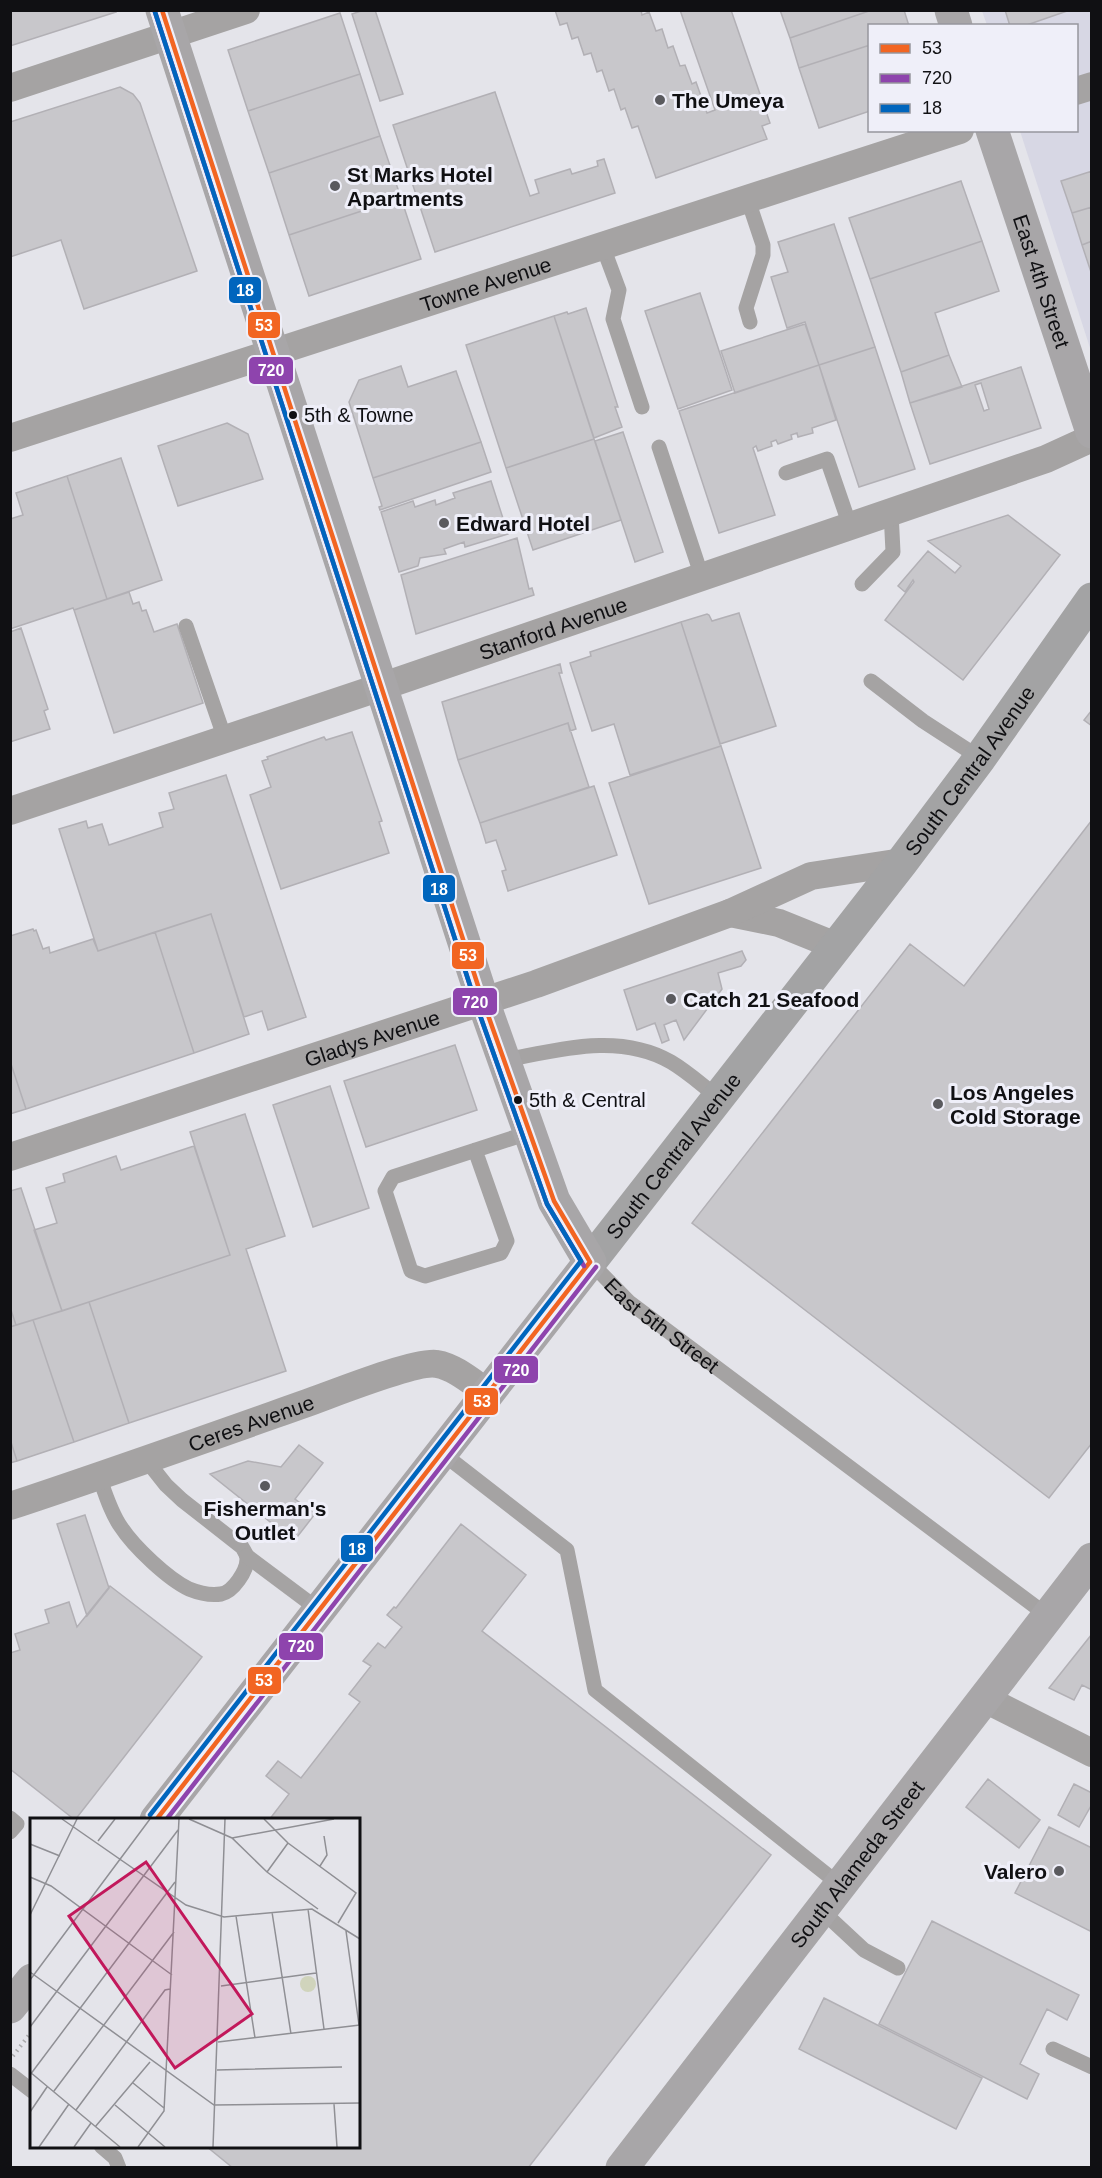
<svg xmlns="http://www.w3.org/2000/svg" width="1102" height="2178" viewBox="0 0 1102 2178" font-family="Arial,sans-serif">
  <style>
    .built { fill: #d7d7e4 }
    .building { fill: #c8c7cb; stroke: #b2b0b5; stroke-width: 1.5; fill-rule: evenodd }
    .lines { fill: none; stroke-linecap: round; stroke-linejoin: round }
    .path { stroke: #aaaaac; stroke-width: 4; stroke-dasharray: 1.5 4.5; stroke-linecap: butt }
    .service { stroke: #a5a3a3; stroke-width: 15 }
    .minor { stroke: #a5a3a3; stroke-width: 28 }
    .secondary { stroke: #a3a3a4; stroke-width: 33 }
    .primary { stroke: #a8a6a8; stroke-width: 33 }
    .bus-1-casing { stroke: #efeff9; stroke-width: 9 }
    .bus-2-casing { stroke: #efeff9; stroke-width: 9 }
    .bus-3-casing { stroke: #efeff9; stroke-width: 9 }
    .bus-1 { stroke: #f26522; stroke-width: 4.5 }
    .bus-2 { stroke: #8e44ad; stroke-width: 4.5 }
    .bus-3 { stroke: #0065bd; stroke-width: 4.5 }
    .poi-dot { fill: #5a5a5e; stroke: #efeff9; stroke-width: 2 }
    .bus-dot { fill: #101013; stroke: #efeff9; stroke-width: 2 }
    .labels { text-anchor: middle; dominant-baseline: central; stroke-width: 6; stroke-linejoin: round; paint-order: stroke }
    .bus-label { font-size: 20px; fill: #101013; stroke: #efeff9; text-anchor: start }
    .poi-label { font-size: 21px; font-weight: bold; fill: #101013; stroke: #efeff9; text-anchor: start }
    .street-label { font-size: 21px; fill: #101013; stroke: #efeff9 }
    .inset-road { fill: none; stroke: #8f8f94; stroke-width: 1.5 }
    .view { fill: #c2185b; fill-opacity: 0.15; stroke: #c2185b; stroke-width: 3 }
    .inset-edge { fill: none; stroke: #101013; stroke-width: 3 }
    .line-badge { stroke: #efeff9; stroke-width: 2 }
    .badge-label { font-size: 16px; text-anchor: middle; font-weight: bold; fill: #fff }
  </style>
  <rect width="100%" height="100%" fill="#e4e4ea"/>
  <!-- built -->
  <path class="built" d="M982 11H1091V351L1020 131 1076 130V26L987 25Z"/>
  <!-- building -->
  <path class="building" d="M10 10H115L116 12 10 46Z
    M364 10H375L403 94 380 101 352 14Z
    M555 10H641L642 15 649 12 656 31 662 29 668 48 673 46 680 66 685 65 692 84 696 82 707 113 715 110 680 10H731L770 123 762 126 767 139 656 178 638 126 632 128 625 108 621 110 614 89 609 91 602 70 597 72 591 53 584 55 578 37 572 39 567 23 560 25Z
    M780 10 815 11 872 10 790 38Z
    M872 10H904L909 26H870V45L799 68 790 38Z
    M1005 10H1070L1024 26H1010Z
    M340 13 360 74 248 111 228 50Z
    M870 45V111L819 128 799 68Z
    M360 74 380 136 269 173 248 111Z
    M120 87 133 94 140 103 197 271 84 309 61 240 10 257V122Z
    M495 92 530 196 539 193 535 180 570 169 572 174 598 166 597 161 604 159 615 193 435 252 393 125Z
    M380 136 401 198 289 235 269 173Z
    M1092 171V207L1072 213 1061 181Z
    M961 181 982 241 870 279 849 218Z
    M401 198 421 259 309 296 289 235Z
    M1092 207V241L1082 245 1072 213Z
    M834 224 875 347 819 365 805 322 787 328 771 277 788 272 778 242Z
    M982 241 999 291 935 313 949 355 901 372 870 279Z
    M1092 241V275L1082 245Z
    M700 293 732 390 678 409 645 311Z
    M586 308 618 407H615L622 427 594 438 554 316 567 312 568 314Z
    M554 316 594 439 506 468 466 345Z
    M805 324 819 365 735 393 721 351Z
    M875 347 915 469 859 487 819 365Z
    M949 355 962 387 910 403 901 372Z
    M819 365 836 420 812 428 813 433 798 437 797 433 791 435 792 439 778 444 776 440 771 442 772 446 758 451 756 446 753 448 775 515 719 533 679 411Z
    M401 366 408 387 456 371 481 442 373 478 349 402 359 380Z
    M1021 367 1041 428 930 464 910 403ZM981 383 989 409 984 411 975 385Z
    M227 423 248 434 263 479 178 506 158 446Z
    M623 432 663 552 635 562 595 441Z
    M594 439 621 520 533 550 506 468Z
    M481 442 491 472 380 510 379 507 382 506 373 478Z
    M121 458 162 580 107 599 67 476Z
    M67 476 107 599 74 610 73 608 10 629V519L23 515 16 493Z
    M491 481 508 534 465 547 464 542 444 549 446 554 420 558 418 566 399 572 381 512 413 501 415 507 435 500 436 505 455 498 453 493Z
    M1008 515 1060 555 963 680 885 620 914 582 913 580 905 592 898 586 928 551 955 573 961 566 928 541Z
    M517 538 529 589 532 588 534 595 416 634 401 575Z
    M129 592 133 604 139 602 142 611 146 610 154 632 177 624 203 703 114 733 74 610Z
    M739 613 776 726 720 744 681 622 707 614 709 615 712 621Z
    M681 622 721 746 630 775 614 724 592 731 570 663 591 656 590 652Z
    M21 628 48 709 44 711 50 729 10 742V632Z
    M560 664 562 673H559L576 729 570 731 568 723 458 760 442 702Z
    M1092 710V726L1084 720Z
    M568 723 589 787 480 823 458 760Z
    M352 732 382 821 379 822 389 853 281 889 250 795 271 787 262 761 268 759 267 757 324 737 326 740Z
    M721 746 761 868 649 904 609 783Z
    M226 775 306 1017 268 1030 262 1011 244 1017 211 914 98 951 59 829 86 821 88 828 102 824 109 845 163 827 159 813 174 809 169 793Z
    M594 786 617 855 508 891 502 871 506 870 496 840 486 843 480 823Z
    M1092 820V1443L1049 1498 692 1223 910 944 964 986Z
    M211 914 249 1034 194 1053 155 932Z
    M33 929 34 931 36 930 43 949 49 947 50 953 93 939 98 951 155 932 194 1053 26 1109 10 1061V936Z
    M742 951 746 960 741 966 718 973 722 989 684 1040 676 1020 664 1025 669 1040 662 1043 655 1023 637 1030 624 990Z
    M455 1045 477 1110 366 1147 344 1081Z
    M10 1061 26 1109 10 1114Z
    M330 1086 369 1208 313 1227 273 1105Z
    M245 1114 285 1236 246 1249 286 1371 129 1423 89 1302 230 1255 190 1132Z
    M194 1146 230 1255 62 1311 34 1230 57 1223 46 1188 65 1182 63 1174 116 1156 121 1170Z
    M21 1188 62 1311 16 1325 10 1307V1191Z
    M89 1302 129 1423 74 1442 33 1320Z
    M10 1307 16 1325 10 1327Z
    M33 1320 74 1442 17 1461 10 1439V1327Z
    M10 1439 17 1461 10 1463Z
    M299 1445 323 1463 295 1499 315 1514 294 1541 210 1474 248 1461 281 1467Z
    M85 1515 109 1588 87 1616 57 1524Z
    M461 1524 526 1575 482 1631 771 1855 528 2168H233L206 2146H358V1820H269L289 1794 266 1776 278 1761 301 1778 360 1702 349 1694 371 1666 363 1661 378 1643 385 1648 402 1627 387 1615 394 1607 396 1608Z
    M110 1586 202 1657 75 1820 10 1769V1653L20 1650 15 1634 49 1623 45 1610 69 1602 77 1627Z
    M1092 1634V1690L1082 1685 1074 1700 1049 1688Z
    M988 1779 1040 1820 1019 1848 966 1807Z
    M1074 1784 1092 1793V1804L1079 1827 1058 1815Z
    M1049 1827 1092 1848V1927L1090 1931 1015 1893Z
    M932 1921 1079 1995 1067 2020 1047 2009 1020 2064 1039 2074 1027 2099 879 2024Z
    M824 1998 982 2078 956 2129 799 2049Z"/>
  <g class="lines">
    <!-- path -->
    <path class="path" d="M13 2056 32 2031"/>
    <!-- service -->
    <g class="service">
      <path d="M748 200 763 245V255L746 308 750 322"/>
      <path d="M603 247 619 290 613 319 642 407"/>
      <path d="M659 447 702 577"/>
      <path d="M786 473 827 459 850 526"/>
      <path d="M862 584 893 552 891 512"/>
      <path d="M186 626 225 739"/>
      <path d="M871 681 923 721 980 758"/>
      <path d="M505 1060C559 1050 619 1032 671 1062 688 1072 703 1086 719 1098"/>
      <path d="M475 1150 507 1241 501 1253 425 1276 411 1271 385 1191 393 1177 531 1132"/>
      <path id="s1" d="M590 1262 629 1302 1048 1616"/>
      <path d="M442 1453 567 1550 595 1690 840 1885"/>
      <path d="M99 1476C105 1493 111 1513 121 1527 134 1547 168 1579 189 1589 199 1593 210 1596 221 1594 233 1592 247 1571 247 1559 247 1554 244 1551 242 1547L182 1500 166 1485 147 1461"/>
      <path d="M247 1556 319 1610"/>
      <path d="M10 1818 17 1824 10 1832"/>
      <path d="M821 1910 864 1950 898 1968"/>
      <path d="M1053 2049 1092 2067"/>
      <path d="M10 2074 32 2091"/>
      <path d="M101 2146 115 2158 119 2168"/>
    </g>
    <!-- minor -->
    <g class="minor">
      <path d="M10 88 246 10"/>
      <path d="M1076 91 1092 86"/>
      <path id="s2" d="M10 438 960 130"/>
      <path id="s3" d="M10 811 363 693 1046 459 1092 438"/>
      <path d="M730 913 779 923 836 946"/>
      <path id="s4" d="M10 1157 536 984 730 913 811 876 902 862"/>
      <path id="s5" d="M10 1506C110 1473 208 1438 307 1403 330 1395 416 1360 437 1364 455 1367 473 1383 488 1393"/>
      <path d="M983 1698 1092 1753"/>
    </g>
    <!-- secondary -->
    <path class="secondary" id="s6" d="M590 1262 902 862 980 758 1092 599"/>
    <!-- primary -->
    <g class="primary">
      <path d="M951 10 956 26"/>
      <path id="s7" d="M992 130 1092 432"/>
      <path d="M156 1820 590 1262 554 1201 483 1001 162 10"/>
      <path d="M10 2007 32 1980"/>
      <path id="s8" d="M622 2168 1092 1559"/>
    </g>
    <!-- bus-1 casing -->
    <g class="bus-1-casing">
      <path id="bus-1" d="M162 10 483 1001 554 1201 590 1262
        M156 1820 590 1262"/>
    </g>
    <!-- bus-2 casing -->
    <g class="bus-2-casing">
      <path id="bus-2" d="M155 12 476 1004 547 1204 584 1266
        M166 1820 596 1267"/>
    </g>
    <!-- bus-3 casing -->
    <g class="bus-3-casing">
      <path id="bus-3" d="M150 1815 581 1261 547 1204 476 1004 155 12"/>
    </g>
    <!-- bus-1 -->
    <use href="#bus-1" class="bus-1"/>
    <!-- bus-2 -->
    <use href="#bus-2" class="bus-2"/>
    <!-- bus-3 -->
    <use href="#bus-3" class="bus-3"/>
  </g>
  <!-- markers -->
  <g class="poi-dot">
    <circle cx="660" cy="100" r="6"/>
    <circle cx="335" cy="186" r="6"/>
    <circle cx="444" cy="523" r="6"/>
    <circle cx="671" cy="999" r="6"/>
    <circle cx="938" cy="1104" r="6"/>
    <circle cx="265" cy="1486" r="6"/>
    <circle cx="1059" cy="1871" r="6"/>
  </g>
  <g class="bus-dot">
    <circle cx="293" cy="415" r="5"/>
    <circle cx="518" cy="1100" r="5"/>
  </g>
  <g class="labels">
    <!-- bus labels -->
    <g class="bus-label">
      <text x="304" y="415">5th &amp; Towne</text>
      <text x="529" y="1100">5th &amp; Central</text>
    </g>
    <!-- poi labels -->
    <g class="poi-label">
      <text x="672" y="100">The Umeya</text>
      <text x="347" y="174">St Marks Hotel<tspan x="347" dy="24">Apartments</tspan></text>
      <text x="456" y="523">Edward Hotel</text>
      <text x="683" y="999">Catch 21 Seafood</text>
      <text x="950" y="1092">Los Angeles<tspan x="950" dy="24">Cold Storage</tspan></text>
      <text x="265" y="1508" text-anchor="middle">Fisherman's<tspan x="265" dy="24">Outlet</tspan></text>
      <text x="1047" y="1871" text-anchor="end">Valero</text>
    </g>
    <!-- street labels -->
    <g class="street-label">
      <text stroke="none"><textPath href="#s7" startOffset="159">East 4th Street</textPath></text>
      <text stroke="none"><textPath href="#s2" startOffset="500">Towne Avenue</textPath></text>
      <text stroke="none"><textPath href="#s3" startOffset="573">Stanford Avenue</textPath></text>
      <text stroke="none"><textPath href="#s6" startOffset="621">South Central Avenue</textPath></text>
      <text stroke="none"><textPath href="#s4" startOffset="381">Gladys Avenue</textPath></text>
      <text stroke="none"><textPath href="#s6" startOffset="135">South Central Avenue</textPath></text>
      <text stroke="none"><textPath href="#s1" startOffset="96">East 5th Street</textPath></text>
      <text stroke="none"><textPath href="#s5" startOffset="255">Ceres Avenue</textPath></text>
      <text stroke="none"><textPath href="#s8" startOffset="384">South Alameda Street</textPath></text>
    </g>
  </g>
  <!-- overview -->
  <g transform="translate(30 1818)">
    <rect width="330" height="330" fill="#e4e4ea"/>
    <path d="M270 166a8 8 0 1 1 16 0a8 8 0 1 1-16 0Z" fill="#d0d4bc"/>
    <path class="inset-road" d="M32 1 156 87 194 99 282 91 330 121M159 1 202 20 237 54 288 91M234 1 258 25 326 75 308 105M202 20 304 1M68 23 85 1M0 26 30 38M290 48 297 37 294 18M237 54 258 25M0 59 21 68 142 157M278 91 294 211M242 94 261 216M0 97 47 1M206 98 225 220M316 113 329 207M0 154 184 287 330 285M0 162 120 1M191 168 286 155M0 209 148 12M188 224 330 207M187 252 312 249M0 254 90 329M0 257 145 64M103 265 134 290M24 273 144 114M304 286 307 329M85 287 135 329M46 292 135 172 140 171M0 294 17 269M65 309 120 244M9 329 39 286M44 329 61 305M108 329 134 293 149 1M183 329 195 1"/>
    <path class="view" d="M116 44 222 196 145 250 39 98Z"/>
    <rect width="330" height="330" class="inset-edge"/>
  </g>
  <g class="line-badge">
    <rect x="228" y="276" width="34" height="28" rx="6" fill="#0065bd"/>
    <rect x="247" y="311" width="34" height="28" rx="6" fill="#f26522"/>
    <rect x="248" y="356" width="46" height="29" rx="6" fill="#8e44ad"/>
    <rect x="422" y="874" width="34" height="29" rx="6" fill="#0065bd"/>
    <rect x="451" y="941" width="34" height="29" rx="6" fill="#f26522"/>
    <rect x="452" y="987" width="46" height="29" rx="6" fill="#8e44ad"/>
    <rect x="493" y="1355" width="46" height="29" rx="6" fill="#8e44ad"/>
    <rect x="464" y="1387" width="35" height="29" rx="6" fill="#f26522"/>
    <rect x="340" y="1534" width="34" height="29" rx="6" fill="#0065bd"/>
    <rect x="278" y="1632" width="46" height="29" rx="6" fill="#8e44ad"/>
    <rect x="247" y="1666" width="35" height="29" rx="6" fill="#f26522"/>
  </g>
  <g class="badge-label">
    <text x="245" y="296">18</text>
    <text x="264" y="331">53</text>
    <text x="271" y="376">720</text>
    <text x="439" y="895">18</text>
    <text x="468" y="961">53</text>
    <text x="475" y="1008">720</text>
    <text x="516" y="1376">720</text>
    <text x="482" y="1407">53</text>
    <text x="357" y="1555">18</text>
    <text x="301" y="1652">720</text>
    <text x="264" y="1686">53</text>
  </g>
  <!-- border -->
  <rect width="1102" height="2178" fill="none" stroke="#101013" stroke-width="24"/>
  <!-- legend -->
  <rect x="868" y="24" width="210" height="108" fill="#efeff9" stroke="#96969d" stroke-width="1.5"/>
  <rect x="880" y="44" width="30" height="9" fill="#f26522" stroke="#96969d" stroke-width="1.5"/>
  <text x="922" y="54" font-size="18" fill="#101013">53</text>
  <rect x="880" y="74" width="30" height="9" fill="#8e44ad" stroke="#96969d" stroke-width="1.5"/>
  <text x="922" y="84" font-size="18" fill="#101013">720</text>
  <rect x="880" y="104" width="30" height="9" fill="#0065bd" stroke="#96969d" stroke-width="1.5"/>
  <text x="922" y="114" font-size="18" fill="#101013">18</text>
</svg>
